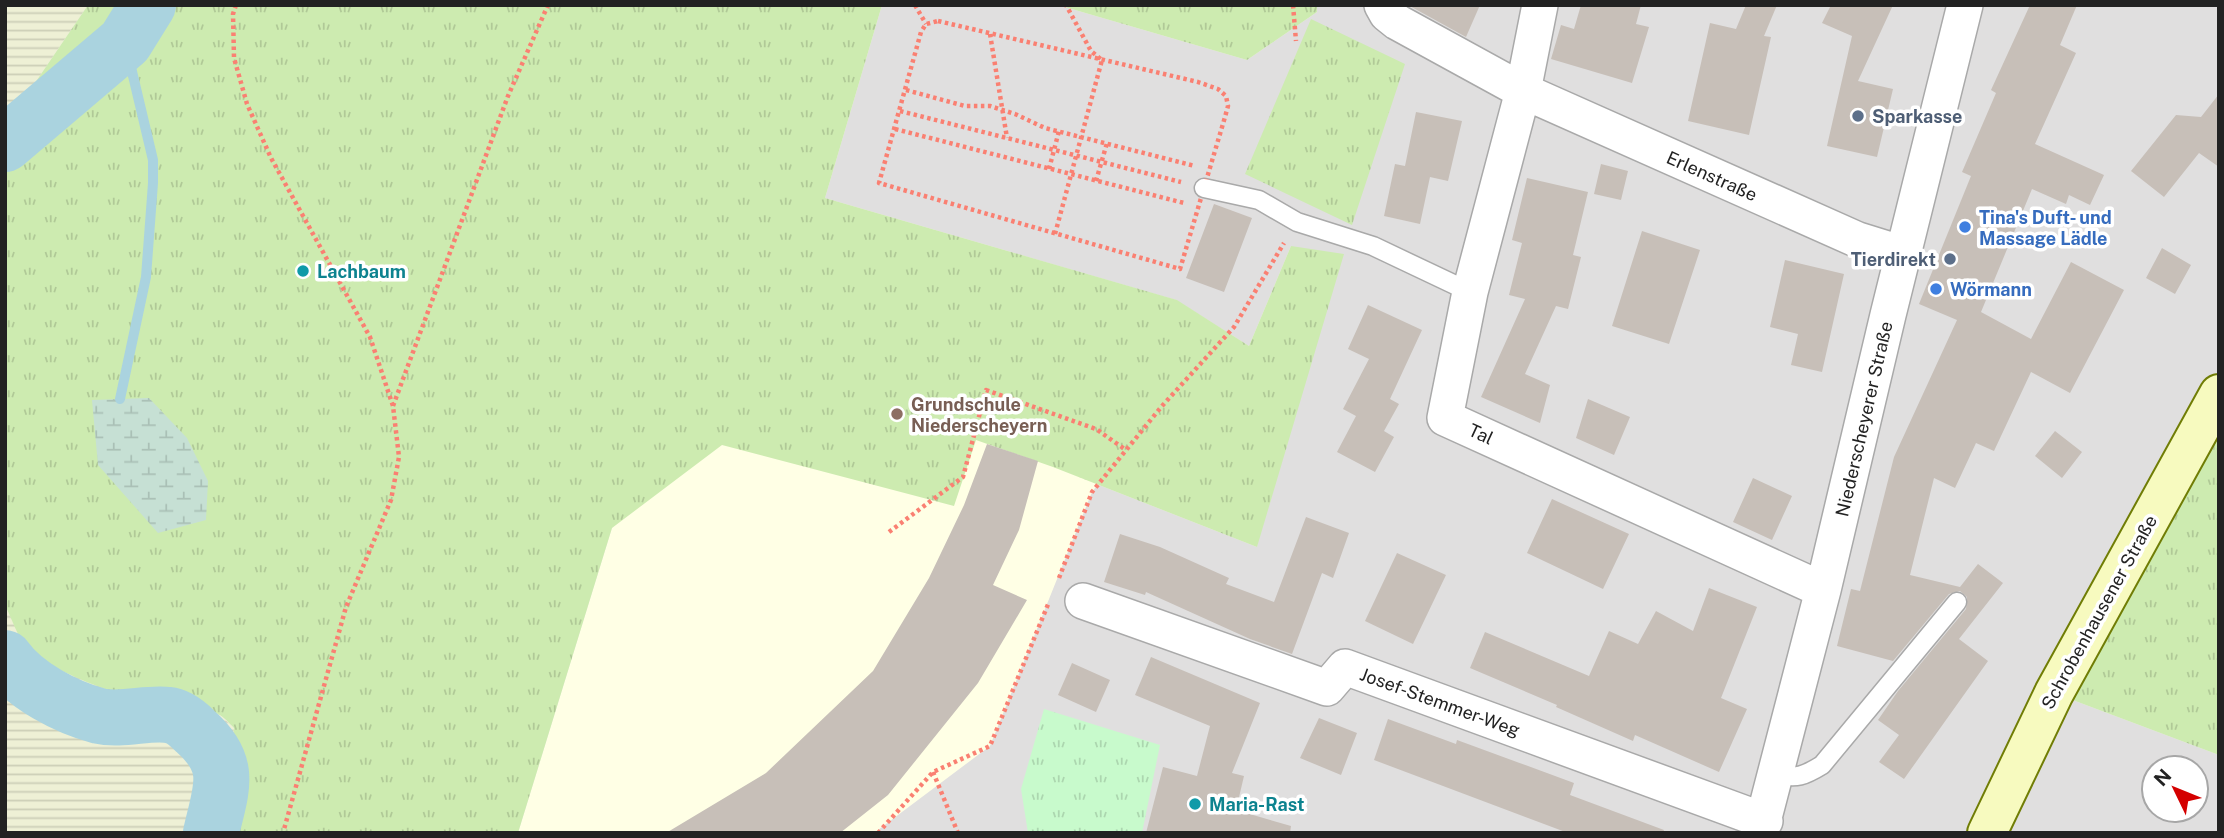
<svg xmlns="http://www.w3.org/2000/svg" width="2224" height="838" viewBox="0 0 2224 838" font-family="'Public Sans',sans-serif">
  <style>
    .residential { fill: #e0dfdf; fill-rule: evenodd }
    .education { fill: #ffffe5 }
    .farmland { fill: url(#farmland-rules) }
    .grass { fill: url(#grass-tufts) }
    .wetland { fill: url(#wetland-marsh) }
    .park { fill: url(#park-tufts) }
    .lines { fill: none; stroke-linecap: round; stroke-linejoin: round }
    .stream { stroke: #aad3df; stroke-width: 10 }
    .river { stroke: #aad3df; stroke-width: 56 }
    .building { fill: #c7bfb8 }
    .service-casing { stroke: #a9a9a9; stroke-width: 21 }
    .minor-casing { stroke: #a9a9a9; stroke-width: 38 }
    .secondary-casing { stroke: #707d05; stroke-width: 42 }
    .path { stroke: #fa8072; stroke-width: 4.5; stroke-dasharray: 3.5 3.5; stroke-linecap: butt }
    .service { stroke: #fff; stroke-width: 18 }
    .minor { stroke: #fff; stroke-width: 35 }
    .secondary { stroke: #f7fabf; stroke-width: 38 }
    .service-dot { fill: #5c6f8a; stroke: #fff; stroke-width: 2.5 }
    .shop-dot { fill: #3f7fe0; stroke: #fff; stroke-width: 2.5 }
    .culture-dot { fill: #0f9aa8; stroke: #fff; stroke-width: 2.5 }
    .education-dot { fill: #8d6e63; stroke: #fff; stroke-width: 2.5 }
    .labels { text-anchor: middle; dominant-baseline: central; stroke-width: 7; stroke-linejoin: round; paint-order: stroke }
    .service-label { font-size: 18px; font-weight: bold; fill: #4e5e75; stroke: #fff; text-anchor: start }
    .street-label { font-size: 18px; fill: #222; stroke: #fff }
    .shop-label { font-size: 18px; font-weight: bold; fill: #366cbe; stroke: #fff; text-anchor: start }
    .culture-label { font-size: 18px; font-weight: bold; fill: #0d838f; stroke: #fff; text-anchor: start }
    .education-label { font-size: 18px; font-weight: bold; fill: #785e54; stroke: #fff; text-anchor: start }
  </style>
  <defs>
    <pattern id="farmland-rules" width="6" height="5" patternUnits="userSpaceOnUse" patternTransform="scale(1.75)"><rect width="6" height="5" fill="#eef0d5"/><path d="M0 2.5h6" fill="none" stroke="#ccceb7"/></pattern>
    <pattern id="grass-tufts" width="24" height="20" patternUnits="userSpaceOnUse" patternTransform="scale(1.75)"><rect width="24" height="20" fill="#cdebb0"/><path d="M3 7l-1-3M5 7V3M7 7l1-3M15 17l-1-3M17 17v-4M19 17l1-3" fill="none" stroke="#b0c997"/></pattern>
    <pattern id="wetland-marsh" width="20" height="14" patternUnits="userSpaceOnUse" patternTransform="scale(1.75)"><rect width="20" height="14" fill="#c6e0d4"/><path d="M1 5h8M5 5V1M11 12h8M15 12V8" fill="none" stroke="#aac0b6"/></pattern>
    <pattern id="park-tufts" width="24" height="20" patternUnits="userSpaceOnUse" patternTransform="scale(1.75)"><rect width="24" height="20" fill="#c8facc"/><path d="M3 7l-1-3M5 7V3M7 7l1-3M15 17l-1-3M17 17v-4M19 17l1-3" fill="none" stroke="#acd6af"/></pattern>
  </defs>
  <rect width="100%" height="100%" fill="#f2efe9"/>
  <!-- residential -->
  <path class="residential" d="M882 5H1058L1247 60 1317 12V5H2219V396L2054 693 2219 755V833H518L1053 467 1257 547 1291 246 1249 346 1176 300 825 198ZM2154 768H2196V810H2154Z"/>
  <!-- education -->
  <path class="education" d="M875 225 1213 335 1092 492 990 746 874 833H518L612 528Z"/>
  <!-- farmland -->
  <path class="farmland" d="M5 5H88L5 127Z
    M5 605 18 632 42 660 107 690 118 719 166 700 219 714 234 728 229 764 235 786 233 804 222 833H5Z"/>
  <!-- grass -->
  <path class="grass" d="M88 5H882L825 198 1177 300 1249 346 1291 246 1344 254 1257 547 1053 467 976 440 954 506 722 445 612 528 518 833H222L233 804 235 786 229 765 234 728C229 723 224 717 218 714 192 699 157 701 129 696 107 692 41 665 27 648 17 636 12 619 5 605V127Z
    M1058 5H1317V12L1247 60Z
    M1311 19 1405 64 1352 225 1245 174Z
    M2219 394V755L2054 693Z"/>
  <!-- wetland -->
  <path class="wetland" d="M149 398 187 438 208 481 206 520 158 533 98 465 92 400Z"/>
  <!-- park -->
  <path class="park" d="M1044 709 1160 745 1142 833H1028L1021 789Z"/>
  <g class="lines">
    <!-- stream -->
    <path class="stream" d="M120 399 146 277 153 183V160L125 42"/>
    <!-- river -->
    <path class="river" d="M5 144 125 42 148 5
      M5 658C25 686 66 707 99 716 122 721 148 712 168 715 179 716 188 724 195 731 234 765 221 789 211 833"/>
  </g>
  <!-- building -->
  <path class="building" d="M1408 5H1480L1466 37Z
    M1581 5H1641L1636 24 1649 27 1632 83 1551 59 1561 25 1574 29Z
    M1746 5H1777L1764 36 1771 37 1749 135 1688 121 1710 23 1736 29Z
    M1831 5H1893L1858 81 1893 89 1877 157 1827 146 1852 36 1822 23Z
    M2030 5H2077L2060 45 2076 53 2035 144 2104 175 2090 205 2069 195 2066 204 2032 189 1981 312 2031 339 2071 262 2124 290 2070 393 2031 372 1994 451 1976 443 1955 488 1934 478 1910 575 1960 587 1978 564 2003 583 1959 639 1988 661 1904 779 1879 762 1899 735 1878 720 1898 691 1966 609 1967 597 1960 591 1949 594 1893 661 1837 646 1851 589 1860 591 1894 457 1957 320 1919 304 1971 176 1962 172 1996 93 1991 90Z
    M2219 94V167L2199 153 2164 197 2131 171 2176 115 2201 117Z
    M1416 112 1462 121 1448 181 1430 177 1420 224 1384 216 1395 164 1405 166Z
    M1601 164 1628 171 1621 200 1594 194Z
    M1527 178 1588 192 1573 255 1581 257 1568 309 1556 306 1525 374 1550 385 1540 423 1481 397 1525 299 1509 295 1522 243 1512 240Z
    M1214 204 1252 218 1224 292 1186 278Z
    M1642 231 1700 250 1669 344 1612 326Z
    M2162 248 2191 265 2175 294 2146 278Z
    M1785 260 1844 274 1822 372 1791 365 1798 334 1770 327Z
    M1368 305 1422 330 1390 399 1399 404 1384 431 1394 437 1375 472 1337 452 1356 416 1343 409 1369 359 1348 349Z
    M1588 399 1630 417 1614 455 1576 438Z
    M2055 431 2082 452 2062 478 2035 456Z
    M987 444 1038 461 1019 530 993 585 1027 600 978 683 888 795 840 833H666L766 773 873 671 929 578 964 505Z
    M1753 478 1792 496 1772 540 1733 522Z
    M1552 499 1629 534 1603 589 1527 553Z
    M1306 517 1349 533 1333 578 1322 573 1292 654 1250 639 1146 592 1145 595 1104 582 1120 534 1160 547 1229 578 1226 584 1274 602Z
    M1397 553 1446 575 1413 644 1365 621Z
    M1709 588 1757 607 1721 698 1747 709 1719 772 1635 735 1633 741 1556 707 1557 705 1470 668 1485 632 1589 676 1609 631 1638 644 1656 611 1693 631Z
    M1151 657 1260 703 1232 773 1244 776 1236 810 1291 826 1290 833H1146L1163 767 1197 776 1210 726 1135 695Z
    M1072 663 1110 680 1096 712 1058 695Z
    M1319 718 1357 733 1341 775 1300 758Z
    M1388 719 1456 744 1457 740 1574 783 1570 795 1664 830 1663 833H1568L1374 760Z"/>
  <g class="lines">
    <!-- service casing -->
    <g class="service-casing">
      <path id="service" d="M1204 188 1259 200 1297 222 1373 246 1470 292
        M1776 774C1797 779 1804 776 1822 765L1957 602"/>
    </g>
    <!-- minor casing -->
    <g class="minor-casing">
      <path id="minor" d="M1382 5 1387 14 1397 22 1523 91 1470 292 1445 418 1823 590
        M1540 5 1523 91 1858 240 1903 254
        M1083 601 1327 688 1345 667 1765 821
        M1760 833 1823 590 1888 315 1965 5"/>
    </g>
    <!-- secondary casing -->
    <g class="secondary-casing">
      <path id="secondary" d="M1987 833 2054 693 2219 394"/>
    </g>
    <!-- path -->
    <path class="path" d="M236 5 233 14 234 58 247 104 271 158 370 337 393 406 399 457 391 500 346 607 283 833
      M915 5 926 24
      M1293 5 1296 41
      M938 21 1198 82 1218 89 1226 96 1228 106 1225 117 1180 269 879 183 921 32 926 24Z
      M990 34 1007 138
      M906 90 965 106H990L1015 114 1045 128 1195 166
      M900 111 1181 182
      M895 129 1184 203
      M1049 169 1059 131
      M1096 181 1107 143
      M1055 234 1102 60 1091 51 1066 5
      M393 406 508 96 548 5
      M889 532 963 477 986 390 1096 429 1126 450
      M1059 578 1092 492 1162 406 1234 327 1284 243
      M933 772 958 833
      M878 833 933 772 990 746 1049 602"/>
    <!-- service -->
    <use href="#service" class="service"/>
    <!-- minor -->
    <use href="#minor" class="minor"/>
    <!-- secondary -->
    <use href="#secondary" class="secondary"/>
  </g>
  <!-- markers -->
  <g class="service-dot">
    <circle cx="1858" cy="116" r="7"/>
    <circle cx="1950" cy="259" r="7"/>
  </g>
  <g class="shop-dot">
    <circle cx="1965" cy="227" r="7"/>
    <circle cx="1936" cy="289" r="7"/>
  </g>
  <g class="culture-dot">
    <circle cx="303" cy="271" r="7"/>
    <circle cx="1195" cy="804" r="7"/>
  </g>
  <circle class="education-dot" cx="897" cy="414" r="7"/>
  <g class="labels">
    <!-- service labels -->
    <g class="service-label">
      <text x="1872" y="116">Sparkasse</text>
      <text x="1936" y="259" text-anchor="end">Tierdirekt</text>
    </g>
    <!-- street labels -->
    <g class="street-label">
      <text transform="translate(1712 176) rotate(24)">Erlenstraße</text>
      <text transform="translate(1864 419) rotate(-77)">Niederscheyerer Straße</text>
      <text transform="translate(1481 434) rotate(25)">Tal</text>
      <text transform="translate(2099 612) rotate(-61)">Schrobenhausener Straße</text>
      <text transform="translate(1440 702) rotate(20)">Josef-Stemmer-Weg</text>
    </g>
    <!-- shop labels -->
    <g class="shop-label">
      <text x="1979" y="217">Tina's Duft- und<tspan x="1979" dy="21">Massage Lädle</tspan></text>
      <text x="1950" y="289">Wörmann</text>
    </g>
    <!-- culture labels -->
    <g class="culture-label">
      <text x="317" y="271">Lachbaum</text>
      <text x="1209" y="804">Maria-Rast</text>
    </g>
    <!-- education labels -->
    <g class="education-label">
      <text x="911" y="404">Grundschule<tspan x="911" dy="21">Niederscheyern</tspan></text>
    </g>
  </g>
  <!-- border -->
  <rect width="2224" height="838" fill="none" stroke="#222222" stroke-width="14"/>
  <!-- north arrow -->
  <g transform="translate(2175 789) rotate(313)"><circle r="33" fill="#ffffff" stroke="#a7a7a7" stroke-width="2"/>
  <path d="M0-5L12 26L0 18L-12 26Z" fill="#d40000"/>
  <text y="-10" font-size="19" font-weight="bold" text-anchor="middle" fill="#222222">N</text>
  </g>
</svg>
